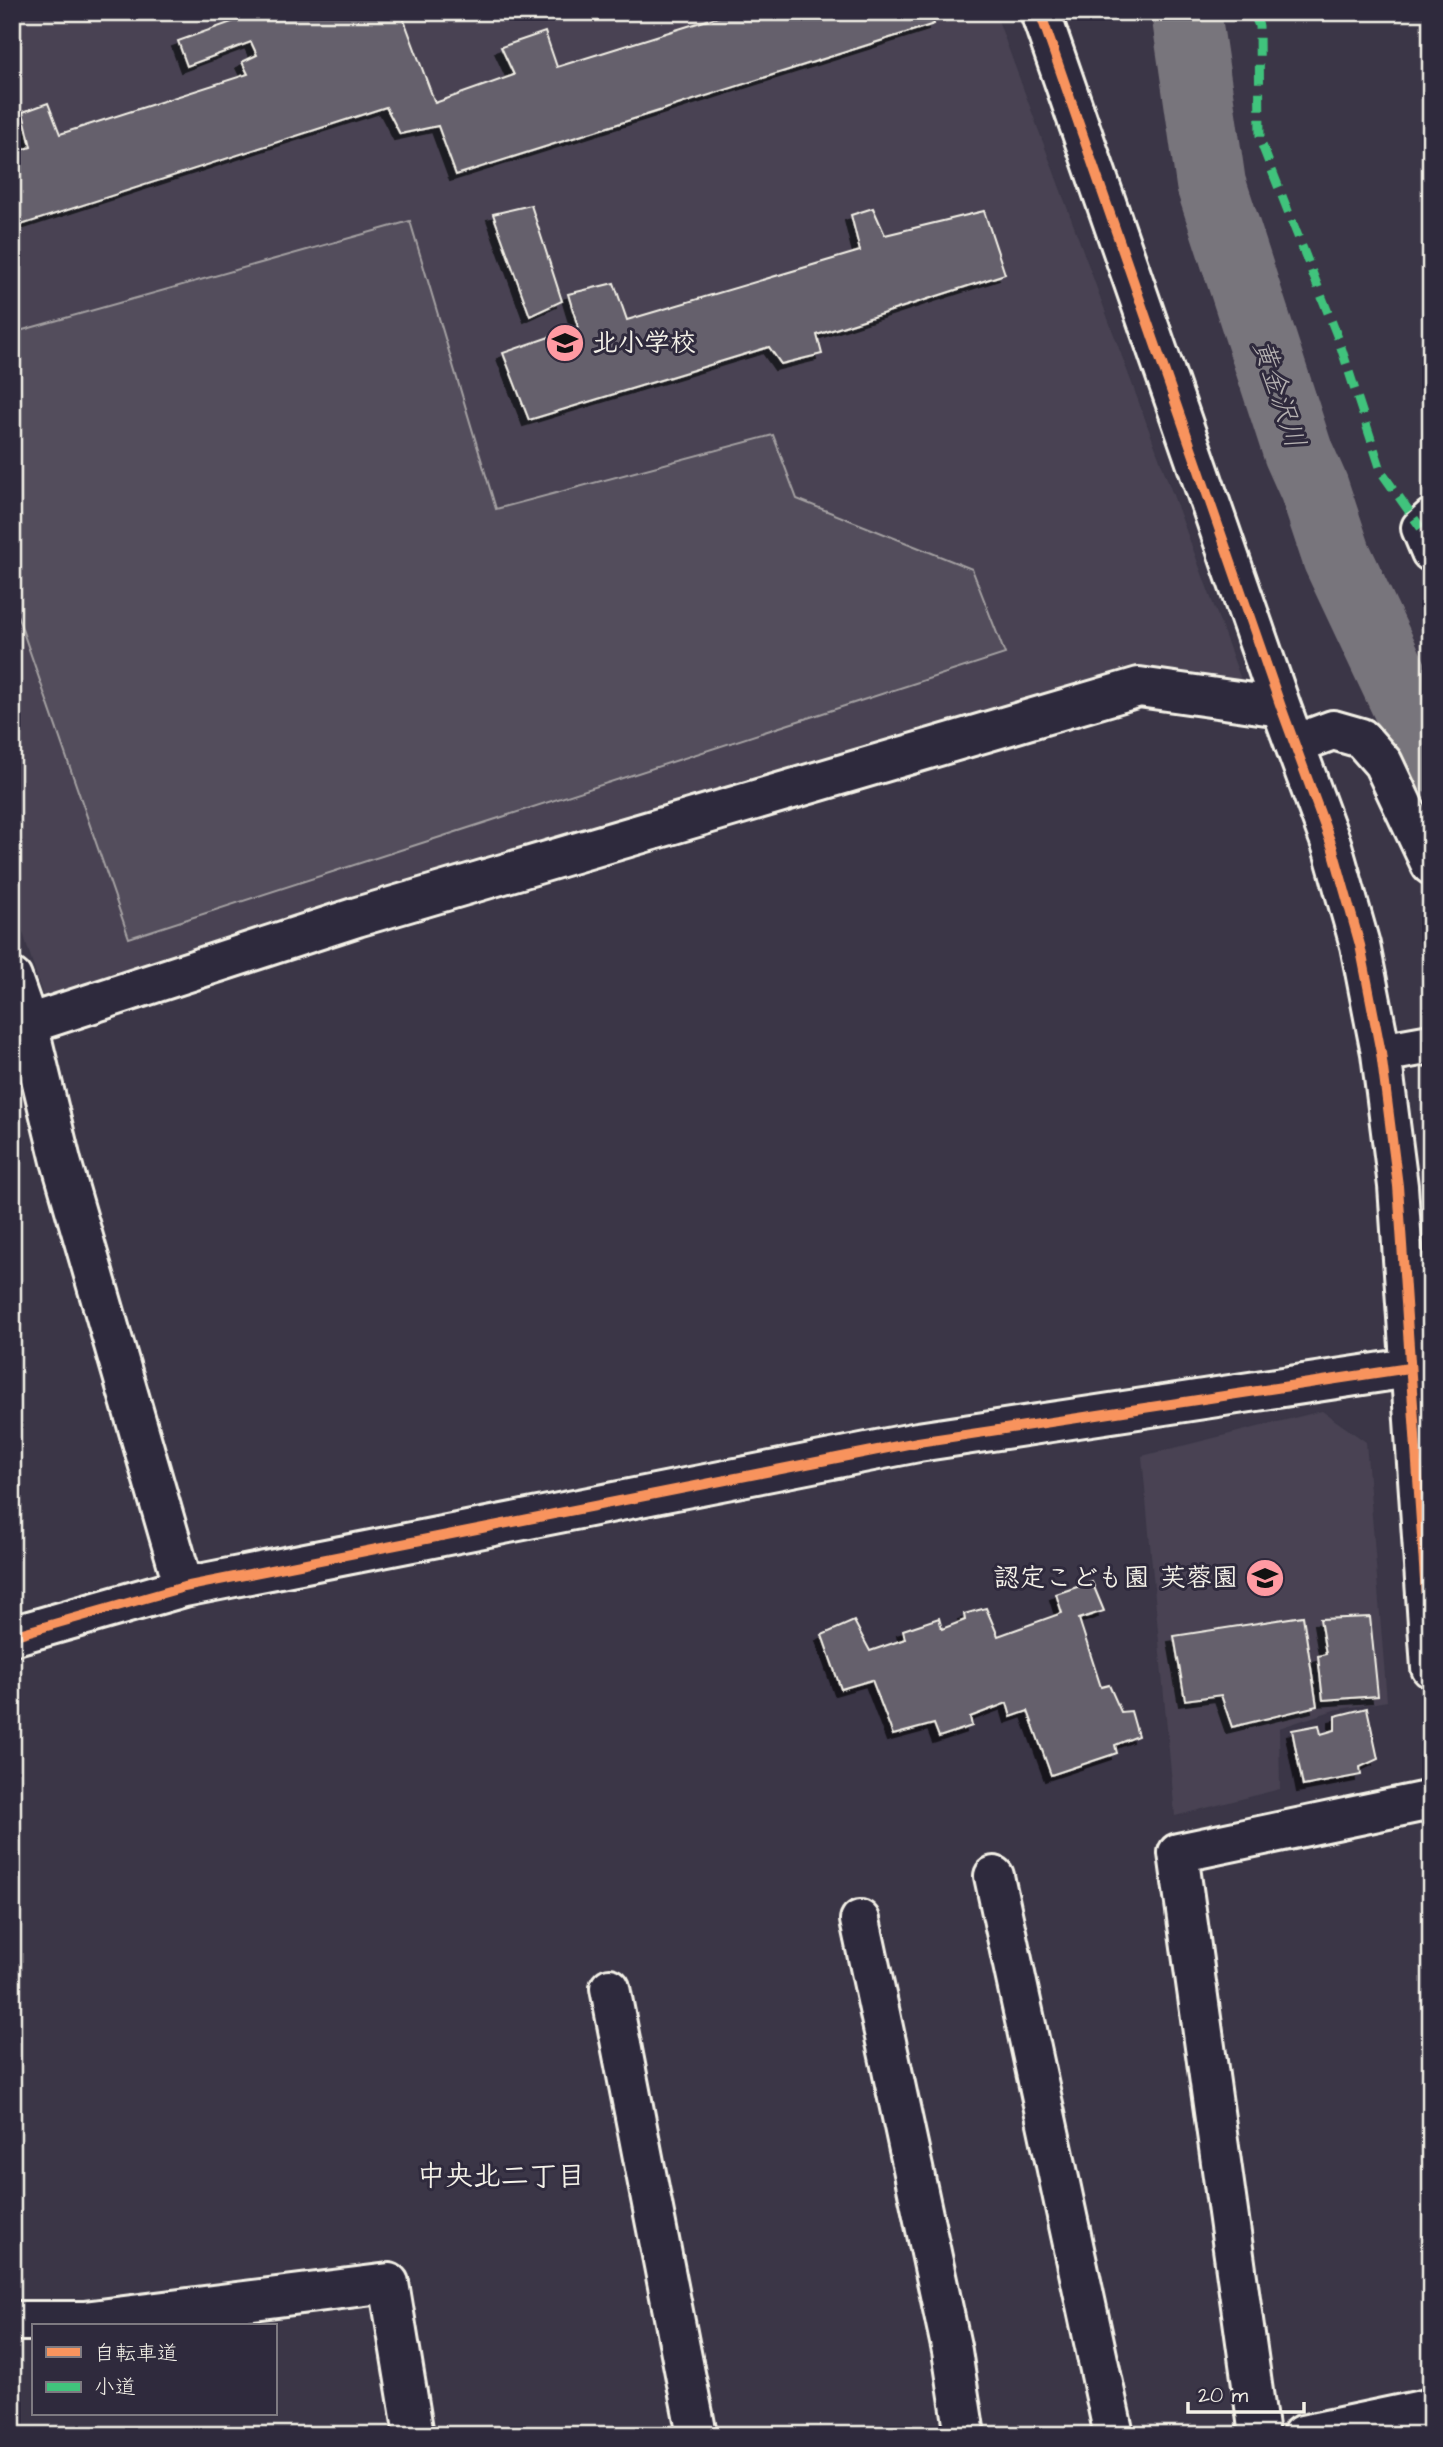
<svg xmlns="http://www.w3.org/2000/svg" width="1443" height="2447" viewBox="0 0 1443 2447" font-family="'Architects Daughter','Klee One',sans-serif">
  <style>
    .built { fill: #484352 }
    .green { fill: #534e5c; stroke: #a4a0a2; stroke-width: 2 }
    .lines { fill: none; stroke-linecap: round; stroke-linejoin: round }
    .river { stroke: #78747b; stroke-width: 70 }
    .building { fill: #65616c; stroke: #f4f1e8; stroke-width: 2; filter: url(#shadow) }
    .minor-casing { stroke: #f4f1e8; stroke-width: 44 }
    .minor { stroke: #2f2a3d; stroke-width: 38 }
    .quiet { stroke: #40c37c; stroke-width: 9; stroke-dasharray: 18 9; stroke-linecap: butt }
    .cycleway-casing { stroke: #2f2a3d; stroke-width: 15 }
    .cycleway { stroke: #f8935d; stroke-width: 10 }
    .labels { text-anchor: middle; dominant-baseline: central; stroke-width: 6; stroke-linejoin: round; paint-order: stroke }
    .poi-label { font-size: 26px; font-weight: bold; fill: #f4f1e8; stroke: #2f2a3d; text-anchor: start }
    .water-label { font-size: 28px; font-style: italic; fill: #b6b2b2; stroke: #2f2a3d }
    .neighbourhood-label { font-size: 28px; font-weight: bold; fill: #f4f1e8; stroke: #2f2a3d }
  </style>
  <defs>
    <filter id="shadow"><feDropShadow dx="-6" dy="6" stdDeviation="0" flood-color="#0009"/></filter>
  </defs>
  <rect width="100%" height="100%" fill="#3b3647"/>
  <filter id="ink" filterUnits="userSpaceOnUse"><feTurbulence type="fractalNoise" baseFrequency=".0143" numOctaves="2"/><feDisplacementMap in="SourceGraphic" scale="14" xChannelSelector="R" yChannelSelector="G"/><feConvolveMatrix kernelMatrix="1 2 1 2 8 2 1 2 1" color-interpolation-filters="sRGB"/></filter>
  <g filter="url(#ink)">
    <!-- built -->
    <path class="built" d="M12 12H995L1243 685 1118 674 44 1000 12 897Z
      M1322 1411 1366 1442 1387 1701 1334 1710 1279 1728 1280 1789 1175 1816 1142 1456Z"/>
    <!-- green -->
    <path class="green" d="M410 221 496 509 773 435 797 499 972 569 1005 654 129 938 12 600V333Z"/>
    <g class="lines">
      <!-- river -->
      <path class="river" d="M1186 12 1211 184 1298 452 1314 488 1337 557 1431 757"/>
    </g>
    <!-- building -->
    <path class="building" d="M244 12H401L435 103 514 75 501 47 545 32 557 67 733 12H930L934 24 456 175 438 126 400 134 386 107 12 228V153L31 147 23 112 48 103 60 134 248 74 242 62 257 55 251 42 187 66 178 41 246 17Z
      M531 205 562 301 530 316 493 214Z
      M873 208 885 235 984 211 1005 274 817 335 822 354 781 364 769 347 529 420 503 353 578 327 568 294 614 283 627 320 860 251 851 215Z
      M1092 1582 1104 1611 1079 1619 1101 1687 1109 1685 1121 1712 1131 1711 1138 1736 1115 1745 1117 1753 1051 1775 1028 1711 1011 1717 1007 1703 970 1717 972 1726 939 1737 934 1724 893 1735 872 1680 841 1689 822 1635 854 1621 870 1651 905 1639 903 1630 939 1618 942 1629 965 1620 964 1614 986 1608 998 1636 1062 1613 1056 1594Z
      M1303 1616 1317 1706 1232 1727 1221 1695 1185 1700 1174 1636Z
      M1370 1617 1378 1696 1323 1700 1318 1656 1326 1654 1320 1619Z
      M1367 1708 1378 1759 1360 1767 1361 1775 1303 1786 1292 1730 1319 1725 1321 1734 1335 1730V1716Z"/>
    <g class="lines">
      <!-- minor casing -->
      <g class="minor-casing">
        <path id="minor" d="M1040 12 1281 707 1332 846 1360 945 1381 1053 1398 1186 1431 1668
          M1431 519 1421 528 1431 552
          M1295 744 1333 730 1361 738 1383 763 1431 865
          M12 978 28 1024 61 1161 184 1587
          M28 1024 357 917 1139 687 1281 707
          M1381 1053 1431 1044
          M12 1636 184 1587 918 1442 1409 1368
          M994 1876 1114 2435
          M860 1920 952 2351 965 2435
          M610 1988 697 2435
          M12 2321H84L389 2283 414 2435
          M1259 2435 1178 1853 1431 1800
          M1302 2435 1431 2408"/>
      </g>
      <!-- minor -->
      <use href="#minor" class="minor"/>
      <!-- quiet -->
      <path class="quiet" d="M1253 12 1259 26 1260 140 1338 338 1382 473 1421 528"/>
      <!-- cycleway casing -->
      <g class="cycleway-casing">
        <path id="cycleway" d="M1040 12 1281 707 1332 846 1360 945 1381 1053 1398 1186 1431 1668
          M12 1636 184 1587 918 1442 1409 1368"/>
      </g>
      <!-- cycleway -->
      <use href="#cycleway" class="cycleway"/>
    </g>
  </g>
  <!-- icons -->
  <defs>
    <g id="school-disc" transform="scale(2.0125)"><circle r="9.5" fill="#ff9aa2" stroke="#2f2a3d"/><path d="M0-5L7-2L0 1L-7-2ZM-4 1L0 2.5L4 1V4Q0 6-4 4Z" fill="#111"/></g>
  </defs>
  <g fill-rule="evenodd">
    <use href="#school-disc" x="565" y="343"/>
    <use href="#school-disc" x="1265" y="1578"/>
  </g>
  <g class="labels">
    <!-- poi labels -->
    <g class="poi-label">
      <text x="592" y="343">北小学校</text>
      <text x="1238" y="1578" text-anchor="end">認定こども園 芙蓉園</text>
    </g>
    <!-- water labels -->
    <g class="water-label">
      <text transform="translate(1279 394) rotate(72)">黄金沢川</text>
    </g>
    <!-- neighbourhood labels -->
    <g class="neighbourhood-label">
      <text x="501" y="2176">中央北二丁目</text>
    </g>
  </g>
  <!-- margin -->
  <rect width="1443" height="2447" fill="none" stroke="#2f2a3d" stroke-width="42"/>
  <rect x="21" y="21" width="1401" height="2405" fill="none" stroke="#f4f1e8" stroke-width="2.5" filter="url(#ink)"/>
  <!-- legend -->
  <rect x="32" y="2324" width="245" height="91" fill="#2f2a3d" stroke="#7e7a81" stroke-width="2"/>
  <rect x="46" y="2347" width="35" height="10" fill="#f8935d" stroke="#7e7a81" stroke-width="2"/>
  <text x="94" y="2360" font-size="21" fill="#f4f1e8">自転車道</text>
  <rect x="46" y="2382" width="35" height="10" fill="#40c37c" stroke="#7e7a81" stroke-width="2"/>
  <text x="94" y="2394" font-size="21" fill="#f4f1e8">小道</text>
  <!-- scale -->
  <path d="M1188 2402v10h116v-10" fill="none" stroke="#f4f1e8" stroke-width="3.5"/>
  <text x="1198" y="2402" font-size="21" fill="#f4f1e8" stroke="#2f2a3d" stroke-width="5" paint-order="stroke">20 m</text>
</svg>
